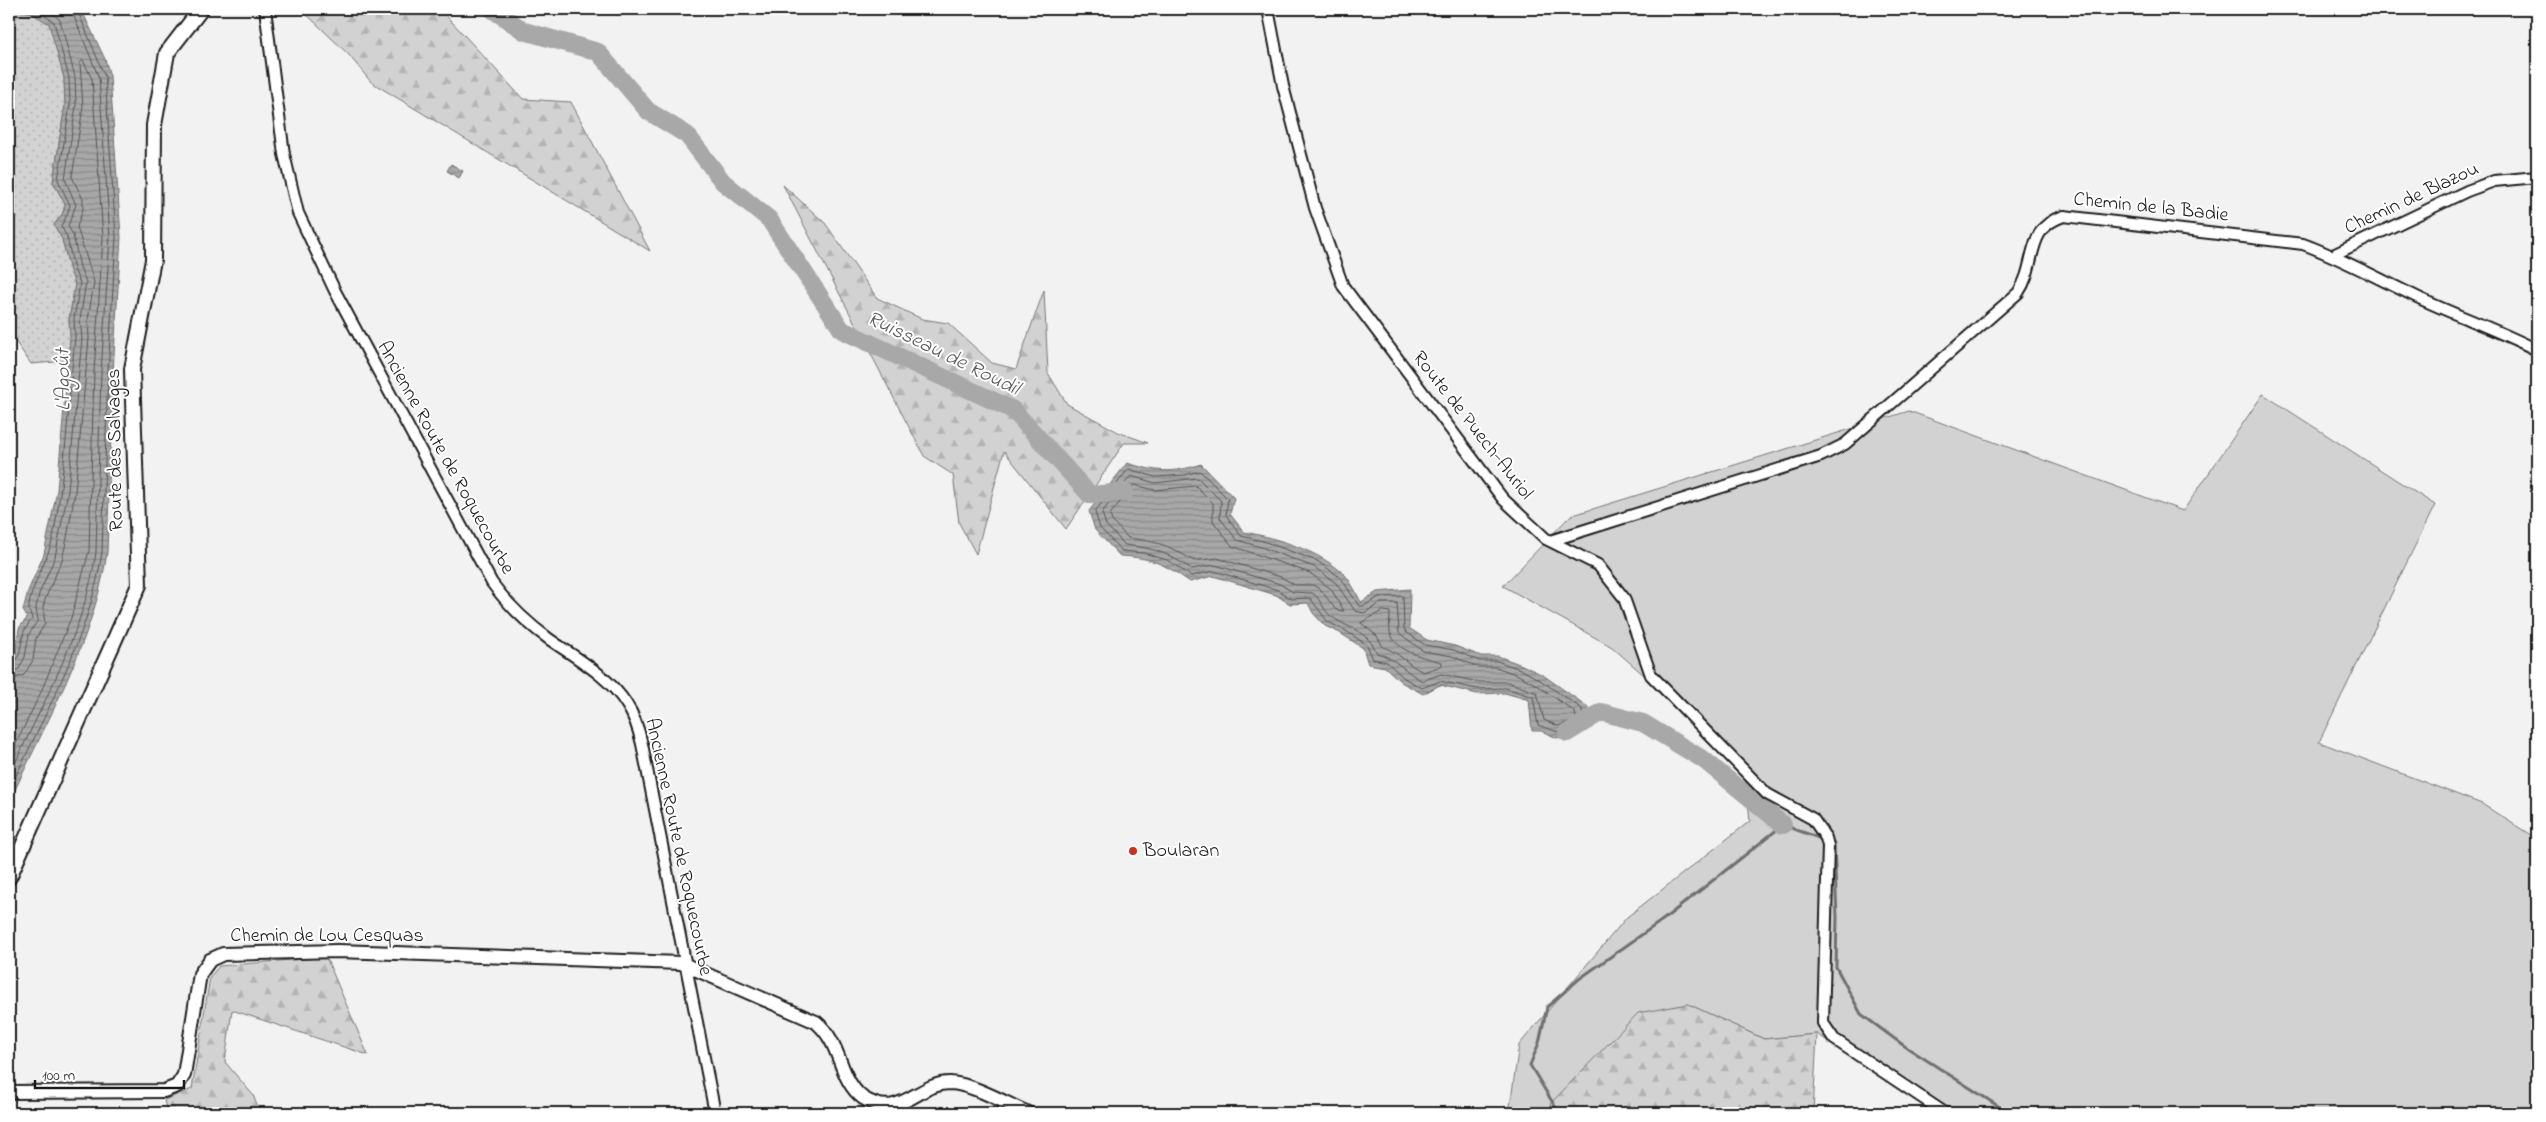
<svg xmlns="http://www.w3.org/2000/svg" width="2546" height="1122" viewBox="0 0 2546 1122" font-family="'Indie Flower',sans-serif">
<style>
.green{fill:#d2d2d2;stroke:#777}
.forest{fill:url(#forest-firs);stroke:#777}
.park{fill:url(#park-dots);stroke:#777}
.water{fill:url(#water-rules);stroke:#707070}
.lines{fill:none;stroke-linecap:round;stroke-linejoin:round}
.shore{stroke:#545454;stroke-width:1}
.stream{stroke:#707070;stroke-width:3}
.river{stroke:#a8a8a8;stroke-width:18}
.minor-casing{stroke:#1c1c1c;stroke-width:14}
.tertiary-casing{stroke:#1c1c1c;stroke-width:16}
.secondary-casing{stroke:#1c1c1c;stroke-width:18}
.minor{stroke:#fff;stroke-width:10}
.tertiary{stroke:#fff;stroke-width:12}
.secondary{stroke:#fff;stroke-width:14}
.poi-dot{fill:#c8321e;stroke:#fff;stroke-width:2}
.labels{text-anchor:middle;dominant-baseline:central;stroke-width:4;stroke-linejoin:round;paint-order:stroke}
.street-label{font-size:20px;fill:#1c1c1c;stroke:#fff}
.poi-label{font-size:20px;fill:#1c1c1c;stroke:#fff;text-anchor:start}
.water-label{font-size:21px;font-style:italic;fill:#5b5b5b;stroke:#fff}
</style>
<defs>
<pattern id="forest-firs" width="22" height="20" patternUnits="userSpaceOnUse" patternTransform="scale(1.25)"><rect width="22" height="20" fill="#d2d2d2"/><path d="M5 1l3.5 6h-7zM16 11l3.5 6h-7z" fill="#b4b4b4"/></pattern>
<pattern id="park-dots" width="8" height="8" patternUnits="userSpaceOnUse" patternTransform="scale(1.25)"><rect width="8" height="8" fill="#d2d2d2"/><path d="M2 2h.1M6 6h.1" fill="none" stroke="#b4b4b4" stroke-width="1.8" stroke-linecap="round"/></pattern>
<pattern id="water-rules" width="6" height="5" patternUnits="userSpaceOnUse" patternTransform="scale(1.25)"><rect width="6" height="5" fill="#a8a8a8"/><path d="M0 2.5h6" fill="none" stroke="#888"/></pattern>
</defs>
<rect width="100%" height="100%" fill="#f2f2f2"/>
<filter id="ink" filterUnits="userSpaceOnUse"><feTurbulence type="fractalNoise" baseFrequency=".02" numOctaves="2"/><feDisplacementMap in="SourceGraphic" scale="10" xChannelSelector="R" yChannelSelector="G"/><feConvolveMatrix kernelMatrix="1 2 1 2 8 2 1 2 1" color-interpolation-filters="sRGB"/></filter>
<g filter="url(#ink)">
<path class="green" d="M2263,394l172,111 -116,237 163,62 55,35v274h-600l-120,-79 -53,5 -76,-35 -137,100 4,9h-46l10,-68 108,-128 123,-96 -6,-58 -132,-116 -109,-61 67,-70 339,-105 274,100z"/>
<path class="forest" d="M301,9h139l83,90 48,3 79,149 -279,-169 -23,-28z
M783,185l42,38 52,75 45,21 26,4 44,40 24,6 28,-79 4,83 19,31 51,28 30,11h-24l-58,86 -62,-78 -28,103 -17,-31 -6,-48 -29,-19z
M326,957l42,98 -136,-45 -7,52 28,33 7,18h-93l-3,-13 28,-11 18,-112 9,-11z
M1688,1004l76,35 53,-5 -4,79h-258l-5,-9 88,-91z"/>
<path class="park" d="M9,9l23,4 18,11 14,54 1,27 -12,76 12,23 -2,9 -9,12 8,14 8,32 5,13 -6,36 2,17 -3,24 -37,3 -22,-32z"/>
<path class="water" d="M17,9h64l24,50 5,17 11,161 -8,135 -6,181c-13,88 -62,170 -98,250v-137l6,-12 4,-26 8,-10 -4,-8 5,-19 16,-37 13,-64 13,-153 -1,-17 6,-36 -5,-13 -8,-32 -8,-14 9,-12 2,-9 -12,-22 12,-77 -1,-27 -15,-54 -17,-11z
M451,164l12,7 -4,7 -12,-7z
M1127,463c30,9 44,11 74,1l33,34 -4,16 14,18c34,6 76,19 101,43 7,8 11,18 16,27l16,-10 33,-3 -1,39 18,12 28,6 26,10h17l24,9 21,10 45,32 -1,21 -30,10 -16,-7h-9l-3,-31 -24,-7 -28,1 -37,-9 -17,9 -22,-12 -16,-15 -17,-3 -5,-16 -23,-15 -15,-7 -12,-13 -5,-10 -18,1 -14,-9 -63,-19 -23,6c-27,-19 -38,-24 -70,-26l-25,-26 -6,-19z"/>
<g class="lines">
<path class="shore" d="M1129,469l26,8 30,-2 15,-4 28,28 -2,16 15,21 22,5 54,20 24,17 18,28h5l15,-9 24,-1 1,32 2,4 19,13 29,5 25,11h18l23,8 20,11 42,29v15l-24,8 -20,-7 -5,-28 -27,-9 -29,1 -37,-8 -18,7 -18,-10 -17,-16 -14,-3 -6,-14 -24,-16 -15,-7 -18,-24 -19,1 -13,-9 -64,-19 -23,5 -24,-16 -23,-7 -22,-2 -22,-23 -5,-16z
M1131,476l24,7 43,-5 23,23 -1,17 17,22 24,7 53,20 22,16 19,28 9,2 17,-10h16l2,30 24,18 29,5 26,11h18l22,8 19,10 38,27 1,7 -18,7 -14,-6 -7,-27 -29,-11h-30l-37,-8 -19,7c-16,-9 -27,-23 -45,-28 -10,-23 -26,-23 -45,-36 -9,-6 -11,-19 -20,-24l-19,-1 -13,-8 -65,-19 -23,4c-28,-17 -34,-20 -67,-24l-19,-20 -4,-12z
M1134,485l21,5 41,-4 17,17v18l19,25 78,27 21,16 13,22 -8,-1 -15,-20 -8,-5h-18l-14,-8 -64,-19 -23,3c-28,-17 -35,-19 -66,-23l-16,-17 -2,-6z
M1383,611l7,1c0,6 -1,14 0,20 6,20 35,26 52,30v4l-19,6c-15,-7 -24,-20 -40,-25l-6,-11 -16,-13z
M9,667l5,-2 5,-10 5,-24 8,-12c0,-4 -3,-6 -3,-10 -1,-18 20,-51 24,-72 13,-66 15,-133 22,-200l-1,-18 6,-36 -6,-14 -7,-32 -6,-11 6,-11 3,-10 -12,-25 12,-75 -1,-27 -15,-56 -19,-13
M9,673l10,-4 6,-12 4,-23 9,-14 -2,-12 3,-14 16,-37 13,-66 14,-153 -2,-18 6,-38 -6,-15 -7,-32 -5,-9 8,-21 -11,-26 11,-73 -1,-29 -15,-57 -13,-11
M9,680l15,-5 9,-15 3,-22 9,-14 -2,-17 3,-10 16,-37 5,-22 8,-46 14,-154 -1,-18 6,-38 -17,-55 6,-18v-10l-11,-22 11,-70 -3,-44 3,-3 9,19 11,159 -9,134 -5,179 -18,67 -30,74 -32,66
M9,776c33,-72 76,-145 87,-224l5,-180 9,-135 -11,-159 -28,-69
M9,791c35,-77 81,-154 93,-239l6,-180 8,-135 -11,-160 -28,-68"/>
<path class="stream" d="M1831,842l3,1 3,74 -1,50 25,47 42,31 106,68
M1559,1113l-29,-48 9,-22 8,-36 32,-28 85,-60 119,-94 39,14"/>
<path class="river" d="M492,9l32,22 74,21 50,59 39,24 36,47 46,37 73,111 171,80 77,85 35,-3
M1567,733l34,-21 42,11 61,37 79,65"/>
<g class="minor-casing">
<path id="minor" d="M265,9l19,145 14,59 37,78 157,292c16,22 35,40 57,56 27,19 60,37 78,66 8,12 12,26 15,39l73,369
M1268,9l15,77 32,122 28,78 160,213 43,40 52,26 26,33 27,77 116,119 46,25 13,19 2,8 -5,177 11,16 111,74
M2333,255l134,-64 27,-10 43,-4
M1550,541l271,-85 24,-12 173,-151c20,-29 6,-65 46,-77l239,28c41,15 79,37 118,55 39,18 79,32 116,51"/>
</g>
<g class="tertiary-casing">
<path id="tertiary" d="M9,1092l155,-1 13,-5 7,-11 16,-101 10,-14 13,-6 115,-3 343,12 135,59c26,21 22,57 47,76 38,24 53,-15 87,-15 23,1 57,21 78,30"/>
</g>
<g class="secondary-casing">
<path id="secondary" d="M9,877l130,-292 -7,-216 21,-109 1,-135 13,-72 34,-44"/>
</g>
<use href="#minor" class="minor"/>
<use href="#tertiary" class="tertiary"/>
<use href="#secondary" class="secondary"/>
</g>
</g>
<circle class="poi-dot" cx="1133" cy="851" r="5"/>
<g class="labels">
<g class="street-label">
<text transform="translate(2412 199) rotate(-25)">Chemin de Blazou</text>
<text transform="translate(2151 208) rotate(6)">Chemin de la Badie</text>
<text transform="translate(1472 426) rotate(52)">Route de Puech-Auriol</text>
<text transform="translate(116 450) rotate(-91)">Route des Salvages</text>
<text transform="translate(445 458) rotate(61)">Ancienne Route de Roquecourbe</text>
<text transform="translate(678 847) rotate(78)">Ancienne Route de Roquecourbe</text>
<text x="327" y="936">Chemin de Lou Cesquas</text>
</g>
<g class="poi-label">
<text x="1143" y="851">Boularan</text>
</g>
<g class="water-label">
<text transform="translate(943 354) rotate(26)">Ruisseau de Roudil</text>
<text transform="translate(64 380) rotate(-91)">L'Agoût</text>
</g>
</g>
<rect width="2546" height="1122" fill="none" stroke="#fff" stroke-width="30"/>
<rect x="15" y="15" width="2516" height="1092" fill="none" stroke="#1c1c1c" stroke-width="2" filter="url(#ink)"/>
<path d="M35 1080v8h149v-8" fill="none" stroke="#1c1c1c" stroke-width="2.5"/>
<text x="42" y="1080" font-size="15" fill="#1c1c1c" stroke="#ffffff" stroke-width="4" paint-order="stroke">100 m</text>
</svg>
